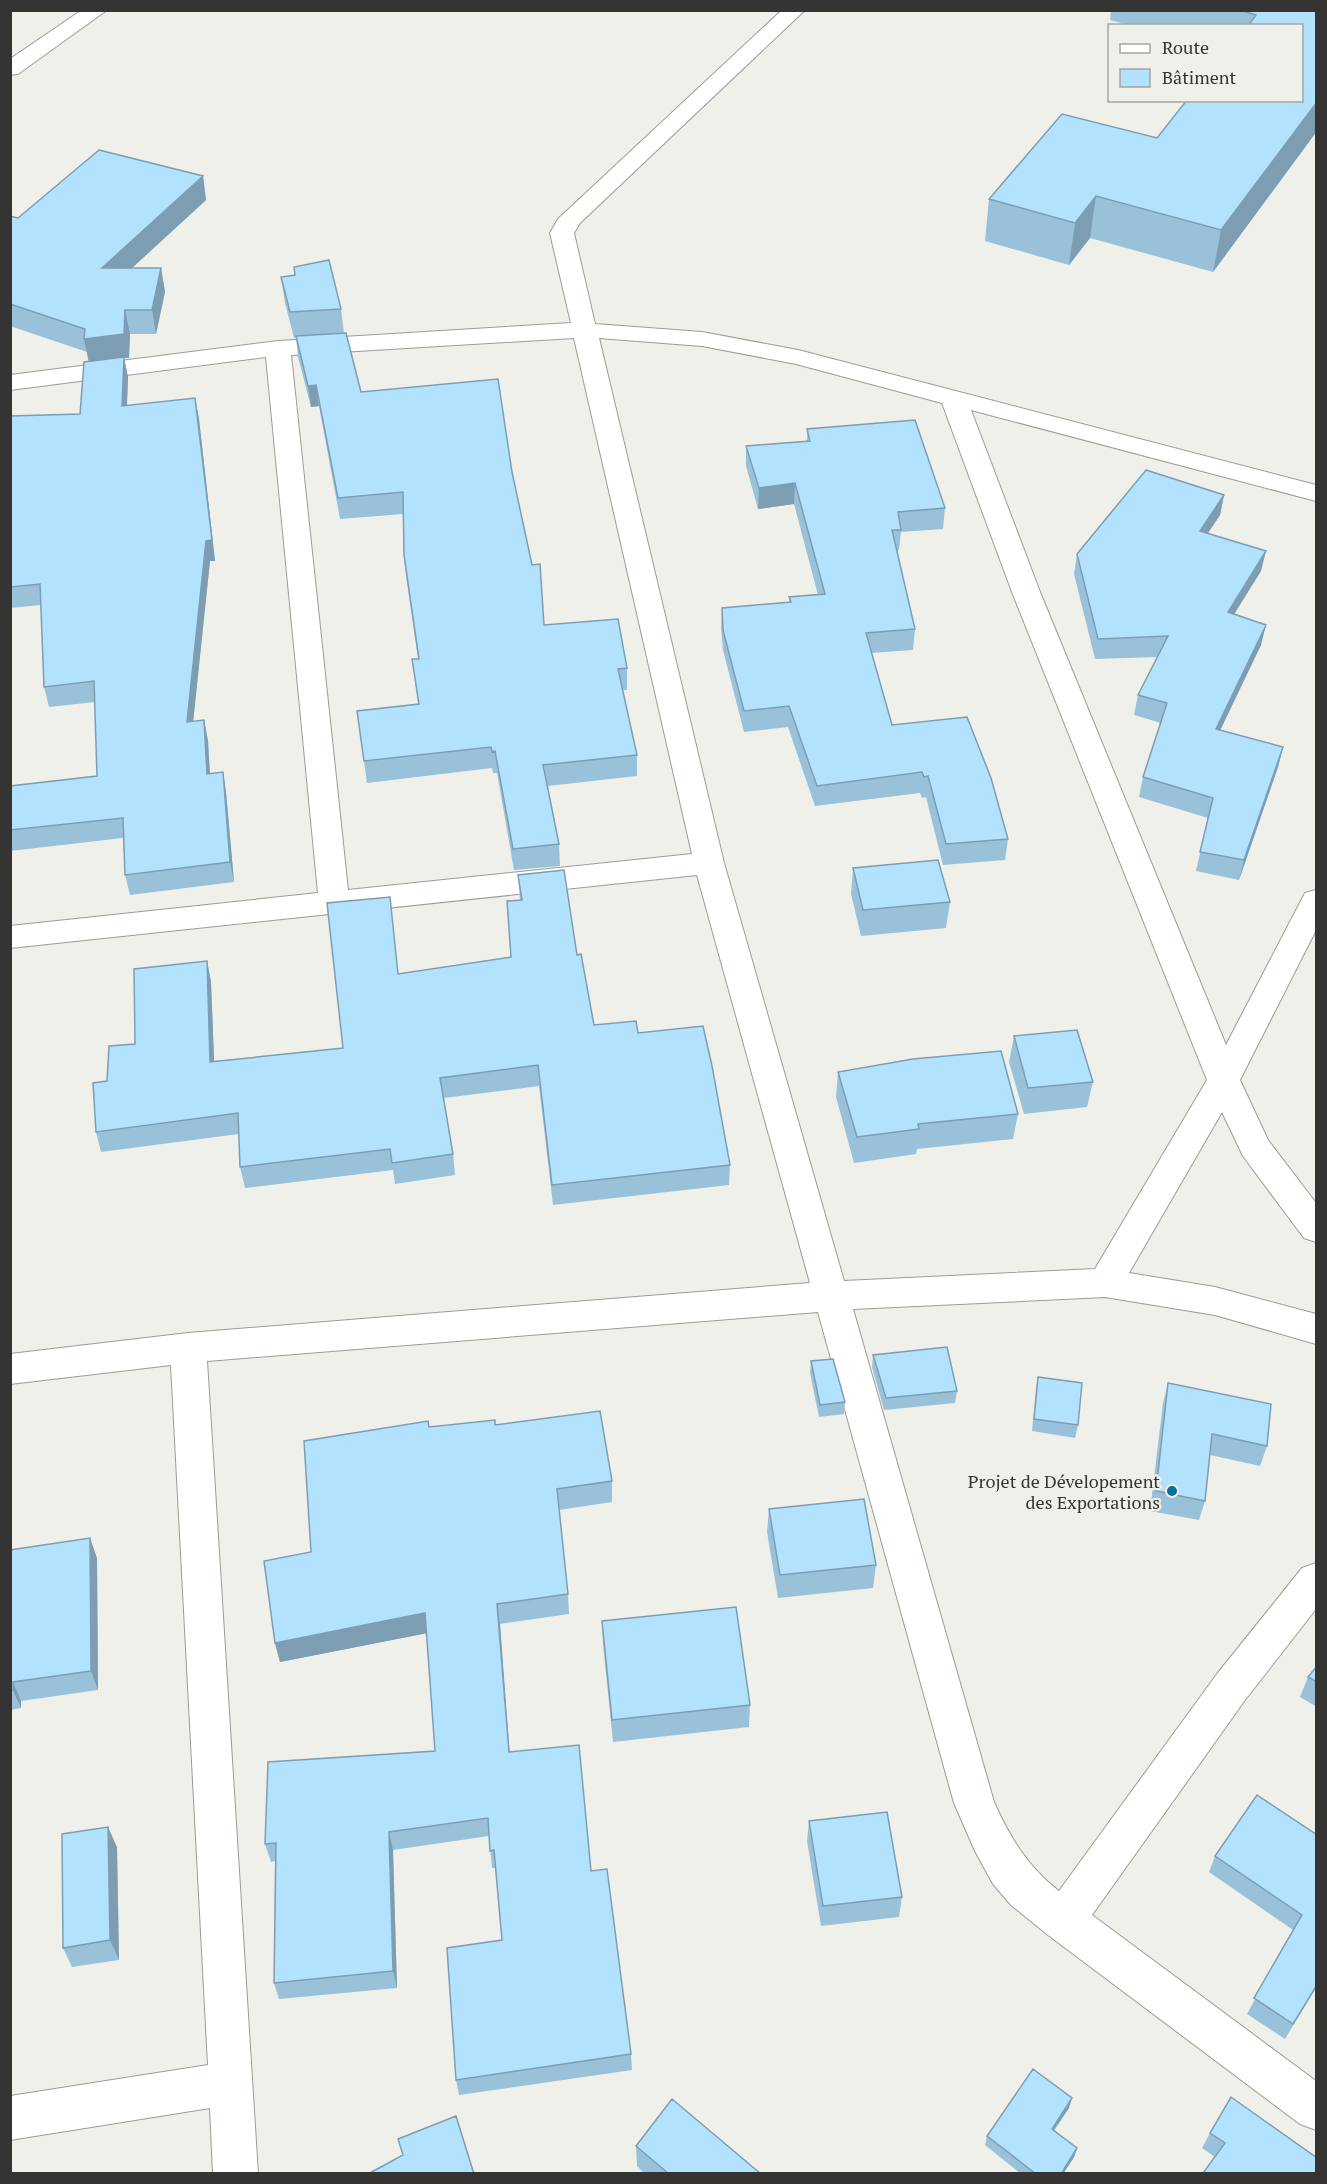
<svg xmlns="http://www.w3.org/2000/svg" width="1327" height="2184" viewBox="0 0 1327 2184" font-family="'PT Serif',serif">
<style>
.lines{fill:none;stroke-linecap:round;stroke-linejoin:round}
.minor-casing{stroke:#9c9c97;stroke-width:2}
.minor{fill:#fff;fill-rule:evenodd}
.wall{fill:#99c2da}
.shaded-wall{fill:#7d9eb2}
.building{fill:#b2e2fe;stroke:#7d9eb2;stroke-width:1.5}
.poi-dot{fill:#03709c;stroke:#f0f0ea;stroke-width:2}
.labels{text-anchor:middle;dominant-baseline:central;stroke-width:4.5;stroke-linejoin:round;paint-order:stroke}
.poi-label{font-size:18px;fill:#353432;stroke:#f0f0ea;text-anchor:end}
</style>
<rect width="100%" height="100%" fill="#f0f0ea"/>
<g class="lines">
<g class="minor-casing">
<path id="minor" d="M82,10h25l-89,64 -8,1v-16z
M782,10h23l-225,213 -6,10 21,91 107,8 96,18 518,135v16l-345,-91 69,182 186,453 79,-152 11,-3v40l-76,150 28,60 48,63v39l-12,-4 -61,-82 -21,-44 -93,161 86,14 101,27v30l-101,-29 -110,-18 -252,12 141,493c16,36 34,65 65,89l158,-217 85,-106 14,-5v46l-71,91 -153,215 224,166v49l-16,-6 -252,-189 -37,-30 -18,-21 -18,-33 -21,-48 -136,-491 -611,49 51,813h-45l-3,-66 -200,32v-44l198,-31 -37,-700 -161,19v-30l178,-21 622,-50 -113,-408 -687,73v-22l308,-33 -52,-536 -256,33v-15l268,-34 293,-18 -21,-90 8,-14zM574,338l118,516 -344,36 -57,-535zM599,338l103,8 94,18 146,39 70,189 195,488 -112,189 -251,12 -120,-418z"/>
</g>
<use href="#minor" class="minor"/>
</g>
<path class="wall" d="M1111,10h206v121l-104,141 -123,-34 -21,27 -84,-24 4,-42 168,-61 145,-112h-170l-22,-6z
M203,176l3,24 -74,68h29l4,24 -9,42h-26l-1,24h-5l4,19 -1,29 68,-8 4,21 16,142h-5l-17,161 11,-2 4,21 2,33 13,-2 3,20 8,90 -104,13 -5,-20 -2,-37 -113,13v-65l87,-10 -2,-74 -46,5 -5,-20 -3,-82 -31,3v-192l70,-2 9,-52 -2,-10 -77,-26v-110l8,2z
M294,267l47,42 3,24 17,59 151,80 32,153 83,43v22h-4l14,65v21l-89,10 11,58 1,22 -46,4 -17,-97h-4l-1,-5 -125,15 -10,-72 61,-7 -6,-45h6l-12,-83 -2,-21 -1,-41 -63,5 -21,-113 -8,1 -13,-50 -2,-19h-2l-9,-35 -4,-26 14,-2z
M807,429l138,79 -2,21 -42,3 -2,18h-2l18,79 -2,21 -42,3 21,72 116,114 -3,21 -62,5 -17,-68 -4,1 -2,-5 -105,13 -27,-79 -44,5 -21,-82 -2,-22 1,-20 67,-6v-5l29,-2 -24,-91 -36,5 -12,-43v-20l61,-5z
M1224,495l-4,20 -12,18 53,38 -27,43 27,31 -41,86 63,16 -5,20 -39,113 -43,-9 12,-53 -69,-21 4,-20 18,-54 -27,-8 4,-20 20,-38 -63,2 -21,-85 3,-20z
M853,868l97,34 -4,26 -85,8 -10,-42z
M518,875l59,80 17,70 44,8 92,132 -1,20 -176,20 -14,-119 -95,12 9,56 2,21 -60,9 -2,-14 -148,18 -5,-21 -1,-33 -138,18 -5,-20 11,-51 28,-37 72,-83 4,21 3,79 129,-13 55,-74 113,-17 9,-57z
M1014,1036l79,46 -6,25 -63,7 -15,-52z
M838,1072l180,42 -5,25 -96,10 -1,5 -62,9 -18,-66z
M873,1355l84,36 -2,12 -71,7 -12,-43z
M811,1361l34,41 -1,12 -25,3 -9,-44z
M1038,1377l40,48 -3,13 -43,-7 4,-41z
M1168,1383l99,63 -7,20 -50,-11 -5,46 -6,19 -49,-9 13,-108z
M495,1425l117,56v21l-53,8 9,84 1,20 -69,10 9,128 82,119 40,183 1,16 -173,25 -3,-15 46,-140 -7,-72h-3l-3,-32 -96,14 4,138 -118,11 -5,-16 1,-122 -4,1 -6,-18 170,-93 -8,-118 -147,29 -5,-19 36,-91 118,-125z
M769,1509l107,56 -3,23 -95,10 -11,-66z
M10,1550l87,8 1,132 -77,11v7l-11,2z
M602,1621l148,84 -1,22 -136,15 -10,-98z
M1317,1666v41l-17,-10 8,-20z
M809,1821l93,76 -3,20 -78,9 -14,-85z
M1317,1835v151l-32,53 -38,-25 46,-84 -84,-58 6,-16z
M117,1847l2,113 -47,7 -9,-19z
M1069,2108l-15,23 23,17 -3,9 -11,17h-42l-36,-29 2,-9z
M1210,2133l107,25 -102,-1 -13,-9z
M636,2146l125,28h-116l-8,-8z"/>
<path class="shaded-wall" d="M1317,102v29l-104,141 8,-42z
M203,176l3,24 -99,91 -5,-23z
M1096,196l-6,42 -21,27 6,-42z
M161,268l4,24 -9,42 -4,-24z
M125,310l5,24 -1,24h-5l4,19 -2,49 -37,-63 -5,-24z
M316,385l3,21 -8,1 -3,-21z
M195,398l4,21 16,142h-5l-19,181 -4,-20z
M795,483l-1,21 -36,5 1,-21z
M1224,495l-4,20 -24,36 4,-20z
M1266,551l-5,20 -38,61 5,-20z
M1266,625l-5,20 -50,104 5,-20z
M204,720l4,21 3,53 -4,-20z
M1283,747l-5,20 -39,113 5,-20z
M223,772l3,20 8,90 -4,-20z
M207,961l4,21 4,101 -5,-21z
M90,1538l7,20 1,132 -7,-19z
M497,1604l3,20 11,147 -2,-19z
M425,1613l3,20 -148,29 -5,-19z
M13,1682l8,19v7l-8,-18z
M108,1827l9,20 2,113 -9,-20z
M389,1832l4,18 4,138 -4,-17z
M1072,2098l-3,10 -21,30 4,-9z
M1077,2148l-3,9 -11,17h-2z"/>
<path class="building" d="M1240,10h77v92l-96,128 -125,-34 -21,27 -86,-24 73,-85 95,24 30,-38h115v-74h-54l8,-11z
M99,150l104,26 -101,92h59l-9,42h-27l-1,24 -40,5 1,-10 -75,-25v-88l8,2z
M329,260l12,49 -51,3 -9,-35 14,-2 -1,-8z
M346,333l15,59 137,-13 14,93 20,93 8,-1 4,61 74,-6 9,49 -9,1 19,86 -94,10 16,79 -46,5 -18,-98 -3,1 -1,-5 -127,14 -7,-50 62,-7 -7,-45h7l-15,-104 -1,-63 -65,6 -22,-113 -8,1 -12,-50z
M124,357l-2,49 73,-8 17,142 -6,1 -19,181 17,-2 3,54 16,-2 7,90 -105,13 -2,-57 -113,12v-44l87,-10 -3,-95 -50,6 -4,-103 -30,3v-171l70,-2 4,-52z
M915,420l30,88 -47,4 3,18h-9l23,99 -49,4 26,92 75,-8 24,61 17,61 -62,5 -18,-68 -4,1 -2,-5 -105,14 -28,-80 -45,5 -21,-81 -1,-22 69,-6 -2,-5 36,-3 -30,-111 -36,5 -13,-42 64,-5 -3,-12z
M1146,470l78,25 -24,36 66,20 -38,61 38,13 -50,104 67,18 -39,113 -44,-8 13,-54 -70,-21 24,-74 -29,-8 30,-59 -70,3 -21,-85z
M938,860l12,42 -87,8 -10,-42z
M564,870l13,85 4,-1 13,71 42,-4 2,12 65,-7 9,40 18,99 -178,20 -14,-120 -98,13 13,76 -61,9 -2,-14 -150,18 -2,-54 -142,19 -3,-49 14,-2 2,-35 26,-2 -1,-75 73,-8 3,101 133,-14 -16,-145 63,-6 8,77 113,-17 -4,-56 15,-1 -4,-25z
M1077,1030l16,52 -65,6 -14,-52z
M1001,1051l17,63 -100,10 1,5 -62,8 -19,-65 75,-13z
M947,1347l10,44 -71,7 -13,-43z
M833,1359l12,43 -25,3 -9,-44z
M1038,1377l44,6 -4,42 -44,-6z
M1168,1383l103,21 -4,42 -55,-12 -7,67 -49,-10z
M600,1411l12,70 -55,8 11,105 -71,10 12,148 70,-7 12,126 16,-2 24,185 -175,26 -9,-132 55,-8 -8,-90 -4,1 -2,-33 -99,14 4,139 -119,12 2,-140 -11,1 3,-82 167,-11 -10,-138 -150,30 -11,-82 47,-9 -7,-111 124,-20 1,6 66,-7v5z
M864,1499l12,66 -96,10 -11,-66z
M90,1538l1,133 -78,11v8h-3v-140z
M736,1607l14,98 -138,15 -10,-99z
M1317,1666v16l-9,-5z
M1257,1795l60,40v150l-24,39 -39,-26 48,-83 -87,-59z
M887,1812l15,85 -79,9 -14,-85z
M108,1827l2,113 -47,8 -1,-114z
M1033,2069l39,29 -20,31 25,19 -16,26h-25l-49,-38z
M1231,2097l86,61v16l-114,-1 22,-30 -15,-10z
M672,2099l89,75h-92l-33,-28z
M456,2116l18,58h-106l35,-19 -5,-16z"/>
<circle class="poi-dot" cx="1172" cy="1491" r="6"/>
<g class="labels">
<g class="poi-label">
<text x="1160" y="1481">Projet de Dévelopement<tspan x="1160" dy="21">des Exportations</tspan></text>
</g>
</g>
<rect width="1327" height="2184" fill="none" stroke="#353432" stroke-width="24"/>
<rect x="1108" y="24" width="195" height="78" fill="#f0f0ea" stroke="#a5a5a0" stroke-width="1.5"/>
<rect x="1120" y="44" width="30" height="9" fill="#ffffff" stroke="#a5a5a0" stroke-width="1.5"/>
<text x="1162" y="54" font-size="18" fill="#353432">Route</text>
<rect x="1120" y="69" width="30" height="18" fill="#b2e2fe" stroke="#a5a5a0" stroke-width="1.5"/>
<text x="1162" y="84" font-size="18" fill="#353432">Bâtiment</text>
</svg>
